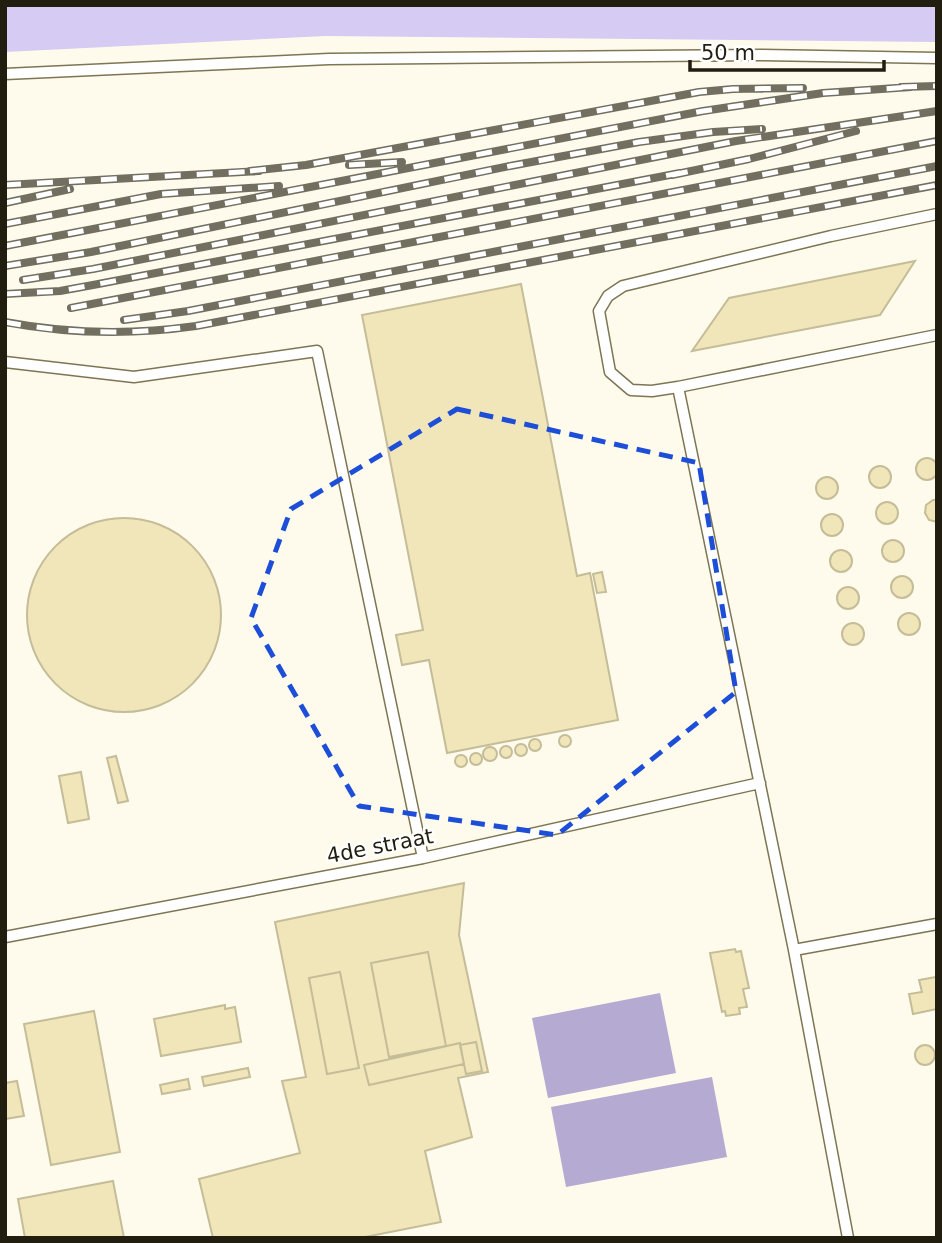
<svg xmlns="http://www.w3.org/2000/svg" width="942" height="1243" viewBox="0 0 942 1243" font-family="'DejaVu Sans',sans-serif">
<style>
.green{fill:#d5cbf3}
.water{fill:#b4aad2}
.building{fill:#f0e6ba;stroke:#c5bc98;stroke-width:2}
.lines{fill:none;stroke-linecap:round;stroke-linejoin:round}
.service-casing{stroke:#7d7553;stroke-width:13}
.service{stroke:#fff;stroke-width:10}
.rail-casing{stroke:#726f61;stroke-width:8}
.rail{stroke:#fff;stroke-width:5;stroke-dasharray:16;stroke-linecap:butt}
.marked{fill:none;stroke:#1d4ed8;stroke-width:5;stroke-dasharray:14 9;stroke-linejoin:round}
.labels{text-anchor:middle;dominant-baseline:central;stroke-width:5;stroke-linejoin:round;paint-order:stroke}
.street-label{font-size:21px;fill:#211e10;stroke:#fff}
</style>
<rect width="100%" height="100%" fill="#fefbec"/>
<path class="green" d="M5,5h932v37l-612,-6 -320,16z"/>
<path class="water" d="M660,993l16,80 -128,25 -16,-80z
M712,1077l15,80 -161,30 -15,-80z"/>
<path class="building" d="M915,261l-35,54 -188,36 37,-53z
M521,284l56,292 13,-3 28,147 -171,33 -18,-93 -27,5 -6,-30 27,-5 -61,-315z
M916 469a11 11 0 1 1 22 0a11 11 0 1 1-22 0Z
M869 477a11 11 0 1 1 22 0a11 11 0 1 1-22 0Z
M816 488a11 11 0 1 1 22 0a11 11 0 1 1-22 0Z
M933,500h4v22l-8,-2 -4,-7 1,-8z
M876 513a11 11 0 1 1 22 0a11 11 0 1 1-22 0Z
M821 525a11 11 0 1 1 22 0a11 11 0 1 1-22 0Z
M27 615a97 97 0 1 1 194 0a97 97 0 1 1-194 0Z
M882 551a11 11 0 1 1 22 0a11 11 0 1 1-22 0Z
M830 561a11 11 0 1 1 22 0a11 11 0 1 1-22 0Z
M602,572l4,20 -9,1 -4,-19z
M891 587a11 11 0 1 1 22 0a11 11 0 1 1-22 0Z
M837 598a11 11 0 1 1 22 0a11 11 0 1 1-22 0Z
M898 624a11 11 0 1 1 22 0a11 11 0 1 1-22 0Z
M842 634a11 11 0 1 1 22 0a11 11 0 1 1-22 0Z
M559 741a6 6 0 1 1 12 0a6 6 0 1 1-12 0Z
M529 745a6 6 0 1 1 12 0a6 6 0 1 1-12 0Z
M515 750a6 6 0 1 1 12 0a6 6 0 1 1-12 0Z
M500 752a6 6 0 1 1 12 0a6 6 0 1 1-12 0Z
M483 754a7 7 0 1 1 14 0a7 7 0 1 1-14 0Z
M470 759a6 6 0 1 1 12 0a6 6 0 1 1-12 0Z
M455 761a6 6 0 1 1 12 0a6 6 0 1 1-12 0Z
M116,756l12,45 -10,2 -11,-45z
M81,772l8,47 -21,4 -9,-47z
M464,883l-5,52 29,137 -30,6 14,59 -47,14 16,71 -81,16h-147l-14,-59 101,-26 -18,-72 24,-4 -31,-155z
M735,949l1,3 5,-1 8,37 -6,1 4,18 -8,1 1,6 -14,2 -1,-5 -3,1 -12,-59z
M428,952l18,94 -57,11 -18,-94z
M340,972l19,96 -32,6 -18,-96z
M936,977l1,32 -24,5 -4,-20 13,-2 -3,-12z
M225,1005v4l10,-2 6,35 -80,14 -7,-37z
M94,1011l26,141 -69,13 -27,-141z
M476,1042l6,29 -16,3 -6,-29z
M460,1043l4,21 -95,21 -5,-20z
M915 1055a10 10 0 1 1 20 0a10 10 0 1 1-20 0Z
M248,1068l2,9 -46,9 -2,-9z
M188,1079l2,10 -28,5 -2,-9z
M17,1081l7,35 -19,3v-36z
M113,1181l11,57h-99l-7,-39z"/>
<g class="lines">
<g class="service-casing">
<path id="service" d="M5,74l324,-15 432,-4 176,3
M5,362l129,15 183,-26 106,507
M678,387l-26,4 -21,-1 -21,-18 -11,-61 9,-15 15,-10 208,-50 106,-22
M5,937l418,-79 337,-75
M794,950l-116,-563 259,-52
M848,1238l-54,-288 143,-26"/>
</g>
<use href="#service" class="service"/>
<g class="rail-casing">
<path id="rail" d="M901,87l36,-1
M349,165l53,-3
M250,171l56,-6 393,-73 34,-3 70,-1
M672,175l77,-16 107,-28
M5,185l254,-14
M5,203l65,-14
M5,224l156,-30 118,-8
M5,246l698,-135 120,-18 88,-6
M5,266l86,-14 419,-86 129,-24 74,-10 49,-3
M23,280l70,-11 643,-128 201,-30
M5,294l55,-3 33,-6 587,-112
M71,308l866,-167
M124,320l64,-9 749,-145
M5,322c64,12 127,13 191,4l741,-141"/>
</g>
<use href="#rail" class="rail"/>
</g>
<path class="marked" d="M457,409l242,54 37,229 -179,143 -198,-29 -108,-188 40,-109z"/>
<g class="labels">
<g class="street-label">
<text transform="translate(380 846) rotate(-11)">4de straat</text>
</g>
</g>
<rect width="942" height="1243" fill="none" stroke="#211e10" stroke-width="14"/>
<path d="M690 60v10h194v-10" fill="none" stroke="#211e10" stroke-width="3.5"/>
<text x="701" y="60" font-size="21" fill="#211e10" stroke="#ffffff" stroke-width="5" paint-order="stroke">50 m</text>
</svg>
